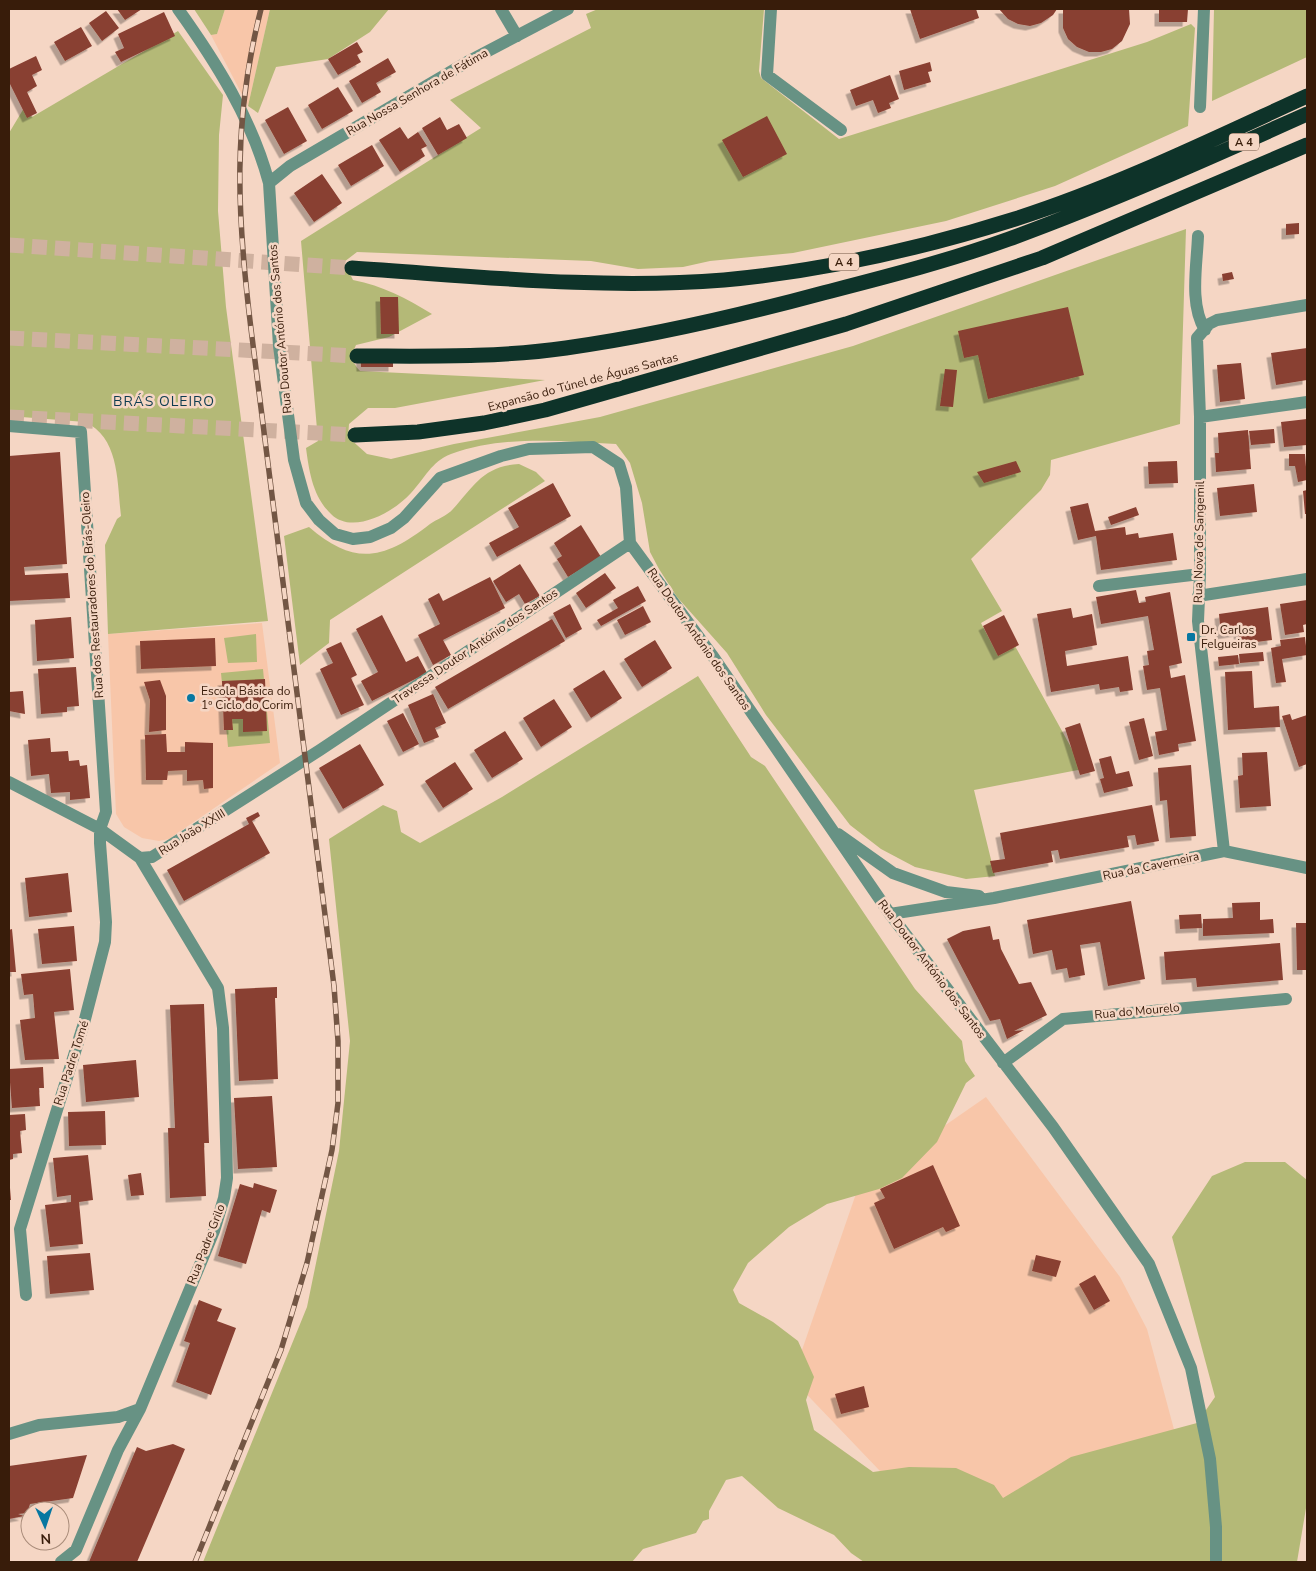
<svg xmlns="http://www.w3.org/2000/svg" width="1316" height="1571" viewBox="0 0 1316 1571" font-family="'Nunito Sans',sans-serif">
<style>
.built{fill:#f8c6a9}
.green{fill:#b4b977}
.building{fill:#893f31;filter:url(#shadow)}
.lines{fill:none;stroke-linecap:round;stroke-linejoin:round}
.highway-tunnel{stroke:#cfb19f;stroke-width:15;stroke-dasharray:15 8;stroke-linecap:butt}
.minor{stroke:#679284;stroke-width:12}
.highway{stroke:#0e3329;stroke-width:15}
.rail-casing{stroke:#735644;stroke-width:5.5}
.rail{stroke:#f5d6c4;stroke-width:4;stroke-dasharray:11;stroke-linecap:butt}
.poi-dot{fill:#0777a1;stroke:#f5d6c4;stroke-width:2}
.labels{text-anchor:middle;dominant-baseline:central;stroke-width:5;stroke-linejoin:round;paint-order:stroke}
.shield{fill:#f5d6c4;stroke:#715442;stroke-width:1}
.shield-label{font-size:11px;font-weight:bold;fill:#381c0a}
.street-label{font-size:12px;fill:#381c0a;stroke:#f5d6c4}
.poi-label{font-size:12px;fill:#381c0a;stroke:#f5d6c4;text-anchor:start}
.neighbourhood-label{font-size:14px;letter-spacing:1px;fill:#0d3b4f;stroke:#f5d6c4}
</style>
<defs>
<filter id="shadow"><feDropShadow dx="-4.5" dy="4.5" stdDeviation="0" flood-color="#0004"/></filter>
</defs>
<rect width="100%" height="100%" fill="#f5d6c4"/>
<path class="built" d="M225,9h45l-22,97 -37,-71 6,-1z
M262,623l18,140 -111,76 -10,2 -17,-3 -18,-11 -8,-13 -8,-180z
M986,1097l134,180 27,52 32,119 -7,114h-205l-175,-183 67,-194z"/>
<path class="green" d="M194,9h31l-8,25 -6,1z
M270,9h119l-19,23 -42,27 -52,8 -18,46 -10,-7z
M598,9h166l-5,62 2,7 78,61 308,-97 44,-18 4,4 -7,98 -133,60 -109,35 -153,32 -83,8 -27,6 -45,2 -47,-8 -234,-9 -13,10 9,18c30,6 53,18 79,34l-43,23 -33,8c-5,10 -4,18 4,26l185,9 -150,28h-27l-19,16 -1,13 19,17 24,5 63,-15 146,-27 253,-71 333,-117 -6,195 -129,36 -1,15 -9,15 -70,69 31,52 -21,12 17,32 17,-9 68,123 -109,21 21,86 -29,3 -51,-12 -34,-18 -31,-24 -84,-110 -39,-62 -50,-56 -18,-28 -9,-17 -8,-49 -12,-40 -14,-19c-55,-3 -112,-9 -165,10 -20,8 -26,24 -40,39 -16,18 -58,43 -80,21 -18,-17 -22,-43 -25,-66l12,-7 -17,-200 180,-113 -31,-28 141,-72 -5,-14z
M1214,9h93v48l-95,44z
M178,31l45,64 -4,40 -1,76 8,96 42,314 -160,13 -3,-89 12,-26 4,-3c-4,-33 -1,-78 -36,-94l-76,-6v-283l15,-25 8,9z
M519,464l17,8 9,9 -215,139 -1,23 -29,22 -16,-129 25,-9c46,40 76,32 121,-3 7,-5 17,-8 23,-15 21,-23 30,-43 66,-45z
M256,634l1,28 -29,1 -4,-25z
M263,669l7,74 -42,4 -7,-74z
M698,676l53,81 14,9 150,223 47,52 3,20 10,15 -9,7 -29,59 -35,36 -23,11 -52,15 -38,23 -41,36 -15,27 6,13 34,19 25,19 16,36 -8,23 8,30 59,42 36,-5 47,1 38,17 9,13 68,-41 126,-34 18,-26 -43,-160 40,-61 33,-14h40l22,18v322l-10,60h-433l-13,-9 -17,-18 -56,-27 -36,-32 -16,4 -17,31v8l-6,2 -7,12 -53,16 -11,13h-429l104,-255 32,-156 11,-110 -21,-202 54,-34 14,6 4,21 19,11 82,-46z"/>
<path class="building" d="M117,9h25l-17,11z
M910,9h66l3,9 -59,21z
M999,9h58l-4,6 -12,8 -11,3 -12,-2 -10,-5z
M1063,9h66l1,15 -8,17 -10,8 -11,3h-12l-12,-5 -9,-8 -5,-11z
M1159,9h29l-1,13h-28z
M106,11l13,17 -17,13 -13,-18z
M164,12l11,24 -54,26 -6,-10 9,-4 -6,-14z
M81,27l11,19 -27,15 -11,-19z
M357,42l6,10 -6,3 4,7 -23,13 -10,-16z
M36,56l6,14 -10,5 5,11 -10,6 10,21 -10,5 -18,-36v-13z
M388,58l8,14 -20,11 5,9 -19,11 -13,-22z
M930,62l2,9 -4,1 3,10 -27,8 -5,-19z
M890,75l9,24 -10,4 2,5 -13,5 -5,-13 -17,6 -6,-16z
M338,87l15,24 -31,18 -14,-24z
M288,107l19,34 -23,13 -19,-34z
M767,116l20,38 -44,23 -21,-37z
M440,117l7,13 12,-6 8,14 -29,17 -16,-27z
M400,127l8,12 10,-7 9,14 -6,3 4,7 -25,16 -21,-32z
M372,145l12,21 -33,20 -13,-21z
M322,174l20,29 -28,19 -20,-29z
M1299,223v11l-13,1v-11z
M1232,272l2,7 -11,2 -1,-7z
M380,297h18l1,37h-18z
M1068,307l16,68 -96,24 -10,-44 -14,3 -6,-27z
M1307,348v32l-31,5 -5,-32z
M360,351h33v16h-32z
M1241,363l4,36 -25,3 -3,-37z
M945,369l12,1 -4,37 -13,-1z
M1307,419v26l-23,2 -3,-25z
M1274,429l1,14 -24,2 -2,-14z
M1248,430l3,39 -35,3 -1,-19h4l-1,-20z
M60,452l7,112 -43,3 1,8 43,-2 2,25 -61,3v-145z
M1289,454h16l2,26 -9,2 -3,-16h-6z
M1016,461l5,11 -37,11 -7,-11z
M1177,461l1,22 -29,1 -1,-22z
M553,483l18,33 -74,41 -8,-14 30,-16 -11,-19z
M1254,484l3,28 -37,4 -3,-28z
M1307,490v24h-2l-2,-23z
M1088,503l7,28 30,-4 1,8 12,-2 1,5 34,-5 4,27 -76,10 -5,-34 -18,4 -8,-33z
M1136,507l3,8 -28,10 -3,-8z
M581,525l20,32 -33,20 -11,-18 5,-3 -8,-13z
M520,564l20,32 -15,8 -6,-10 -13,8 -13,-21z
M605,573l11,15 -30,20 -10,-15z
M490,577l15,31 -62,32 8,15 -18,10 -15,-30 22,-11 -12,-25 11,-6 4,8z
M638,586l8,15 -45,25 -4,-6 21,-12 -5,-8z
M1136,590l3,13 7,-1 -1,-5 25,-5 12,71 -13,3 2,12 14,-3 11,66 -18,3 1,7 -20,4 -4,-23 12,-2 -7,-42 -13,2 -4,-24 6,-1 -2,-14 7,-1 -6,-34 -47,8 -5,-27z
M1307,600v24l-4,1 1,7 -19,3 -5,-31z
M570,604l12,25 -16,9 -13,-25z
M643,606l8,16 -26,13 -8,-15z
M1268,607l4,33 -32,4 -2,-12 -17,3 -2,-21z
M1071,608l2,10 19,-4 5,31 -32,6 2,15 61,-10 5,34 -13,2 -1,-5 -19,3 -1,-6 -48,8 -14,-78z
M382,615l24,47 12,-6 9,17 -55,28 -11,-20 17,-9 -22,-43z
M1004,615l15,30 -21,11 -15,-30z
M71,617l3,41 -37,3 -2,-41z
M552,619l13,22 -117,68 -13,-22z
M1305,637l2,18 -25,4 4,23 -10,1 -5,-35 10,-2 -1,-6z
M215,638l1,28 -75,3 -1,-28z
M655,640l17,28 -30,19 -18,-28z
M341,642l16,33 -6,3 13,27 -23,10 -21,-46 13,-6 -7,-14z
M1263,652l1,9 -24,2 -1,-9z
M1238,655l1,9 -20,2 -1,-9z
M76,667l3,39 -12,1v5l-26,2 -3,-45z
M604,670l18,28 -31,20 -18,-29z
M1252,671l2,37 25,-2 1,21 -52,3 -3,-58z
M265,679l2,52 -24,1v-13h-11l1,11h-9l-2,-49z
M160,680l6,16v34l-17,2 1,-32 -6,-18z
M23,691l2,23 -16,-3v-19z
M433,694l13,29 -11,5 4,9 -15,6 -16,-38z
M554,699l18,28 -31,20 -18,-29z
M403,713l16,31 -16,8 -16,-31z
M1290,714l2,6 15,-5v49l-8,3 -17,-51z
M1144,718l9,38 -14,4 -10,-38z
M1080,723l15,48 -15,4 -15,-47z
M505,731l18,28 -31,19 -18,-28z
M166,734l1,18h18v-10l28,1v45l-9,1 -1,-9 -16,1v-11l-19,1 -1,9h-21l-1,-45z
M50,738l1,14 17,-1 1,10 10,-1 1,6 7,-1 3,33 -20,2v-8l-19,1 -2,-19 -18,2 -3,-36z
M360,744l24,41 -41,24 -24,-41z
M1267,752l4,54 -31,2 -2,-32 5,-1 -1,-22z
M1111,756l5,18 13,-3 4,15 -29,7 -4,-14 4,-1 -5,-19z
M455,762l18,27 -30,19 -18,-27z
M1191,765l5,71 -26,2 -3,-38 -7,1 -2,-33z
M1152,805l7,36 -22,4 -2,-10 -8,1 2,11 -69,12 -2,-9 -7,1 2,11 -60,11 -3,-12 15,-2 -5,-26z
M258,812l2,4 -8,5 18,32 -86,48 -17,-31 82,-46 -3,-6z
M68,873l4,39 -43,5 -4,-39z
M1131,901l14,78 -37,7 -8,-44 -20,3 5,30 -16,3 -2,-10 -11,2 -4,-20 -19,4 -6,-34z
M1260,902v18l13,-1 1,14 -71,3v-17l30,-1 -1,-15z
M1201,914l1,14 -22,1 -1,-14z
M1296,923h11v47h-10z
M74,926l3,35 -35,3 -4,-35z
M990,926l3,14 6,-1 2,10 18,35 12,-2 16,33 -33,16 10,-1 -17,9 -7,-20 -10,2 -43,-82 16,-8z
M12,929l4,43h-7v-42z
M1280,943l3,37 -86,7 -1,-9 -30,2 -2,-28z
M70,969l4,41 -20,2 5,47 -34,1 -5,-40 15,-2 -2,-24 -9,1 -3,-21z
M277,987v11h-2l3,81 -39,2 -4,-92z
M204,1004l5,139h-5l2,53 -36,2 -2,-70h7l-5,-123z
M136,1060l3,37 -53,5 -3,-37z
M43,1067l1,21h-5l1,18 -28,2 -3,-39z
M272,1096l5,71 -39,2 -4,-71z
M105,1111l1,34 -37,1 -1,-34z
M25,1114l1,16 -6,1 2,22 -9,1v5l-4,1v-45z
M88,1155l5,45 -14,2 4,42 -33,3 -5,-42 26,-3v-7l-14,2 -4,-39z
M933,1165l27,61 -14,6 -3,-5 -49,22 -20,-46 11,-5 -5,-9z
M141,1173l3,22 -13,1 -3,-21z
M254,1183l23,7 -7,23 -8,-3 -16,54 -28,-8 22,-72 13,4z
M9,1188h1l1,12h-2z
M90,1253l4,37 -44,4 -3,-38z
M1036,1255l25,6 -5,16 -24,-6z
M1095,1275l15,26 -16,9 -15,-26z
M199,1300l23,9 -5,12 19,7 -25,67 -35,-13 14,-39 -6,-2z
M864,1386l5,21 -28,7 -6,-20z
M173,1444l12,5 -48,113h-48l48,-115 9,4z
M87,1455l-14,43 -43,6 -3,9 -9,1 6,2 -15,3v-53z"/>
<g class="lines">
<path class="highway-tunnel" d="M9,245l343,23
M9,338l348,18
M9,417l346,18"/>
<path class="minor" d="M178,9c38,53 74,110 91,174l10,163 15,114 12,43 13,17 16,14 18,5 17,-2 21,-9 13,-10 36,-40 61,-22 28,-7 64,-2 26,17 7,23 4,56 82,112 178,259 163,213 96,137 42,104 19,91 6,68v35
M501,9l16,27
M771,9l-4,66 74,55
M1200,107l4,-98
M269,183l21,-17 179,-105 99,-52
M1198,236c-1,29 -9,68 7,94
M1200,417l107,-15
M9,426l72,6 25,380 -6,17v14l6,79 -1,20 -21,81 -64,206 6,66
M1099,586l101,-12
M1198,596l109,-17
M9,782l91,47 40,29 12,-1 168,-107 310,-207
M838,834l55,39 53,19 33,4
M1224,851l-26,-230 2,-47v-157l-3,-79 12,-14 8,-4 90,-15
M890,914l104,-16 230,-47 83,17
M1003,1063l60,-44 223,-20
M9,1434l30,-9 79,-8 22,-8
M61,1562l15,-12 42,-100 22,-41 74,-178 10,-33 3,-20 -4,-150 -5,-40 -78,-130"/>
<path class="highway" d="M352,268c123,8 249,22 372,12 99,-9 196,-31 291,-61 100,-32 196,-79 292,-123
M357,356c70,0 140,2 209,-8 87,-12 172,-32 257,-55 62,-16 125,-32 186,-54 101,-37 200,-81 298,-125
M355,435l63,-3 66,-9 61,-13 301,-86 196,-66 265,-113"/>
<g class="rail-casing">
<path id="rail" d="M195,1562l86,-212 26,-87 25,-113 6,-47v-62l-4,-55 -83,-657c-14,-114 -19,-207 10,-320"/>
</g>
<use href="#rail" class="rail"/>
</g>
<g class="poi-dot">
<rect x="1186" y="632" width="10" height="10" rx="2.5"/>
<circle cx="191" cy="698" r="5"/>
</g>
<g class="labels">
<g class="shield">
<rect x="1229" y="133.5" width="30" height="17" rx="4"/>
<rect x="829" y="253.5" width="30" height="17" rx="4"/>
</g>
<g class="shield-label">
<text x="1244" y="142">A 4</text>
<text x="844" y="262">A 4</text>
</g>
<g class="street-label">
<text transform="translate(417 92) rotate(-30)">Rua Nossa Senhora de Fátima</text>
<text transform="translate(280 329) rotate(-95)">Rua Doutor António dos Santos</text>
<text transform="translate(583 382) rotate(-15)">Expansão do Túnel de Águas Santas</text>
<text transform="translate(1199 542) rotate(-89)">Rua Nova de Sangemil</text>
<text transform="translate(92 595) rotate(-94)">Rua dos Restauradores do Brás-Oleiro</text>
<text transform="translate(699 639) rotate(55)">Rua Doutor António dos Santos</text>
<text transform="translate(475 646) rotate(-34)">Travessa Doutor António dos Santos</text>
<text transform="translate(192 832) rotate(-32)">Rua João XXIII</text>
<text transform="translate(1151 866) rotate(-12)">Rua da Caverneira</text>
<text transform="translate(932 969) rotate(53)">Rua Doutor António dos Santos</text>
<text transform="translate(1137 1011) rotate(-5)">Rua do Mourelo</text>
<text transform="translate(71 1063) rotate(-72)">Rua Padre Tomé</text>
<text transform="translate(206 1244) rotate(-69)">Rua Padre Grilo</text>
</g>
<g class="poi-label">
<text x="1201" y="630">Dr. Carlos<tspan x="1201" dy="14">Felgueiras</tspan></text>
<text x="201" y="691">Escola Básica do<tspan x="201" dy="14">1º Ciclo do Corim</tspan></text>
</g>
<g class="neighbourhood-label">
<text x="164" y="401">BRÁS OLEIRO</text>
</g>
</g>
<rect width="1316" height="1571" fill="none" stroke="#381c0a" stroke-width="20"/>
<g transform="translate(45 1526) rotate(177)"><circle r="24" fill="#f5d6c4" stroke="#a98c7a"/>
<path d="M0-4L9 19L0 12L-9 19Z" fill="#0777a1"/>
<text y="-8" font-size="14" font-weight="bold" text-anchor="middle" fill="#381c0a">N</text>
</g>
</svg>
